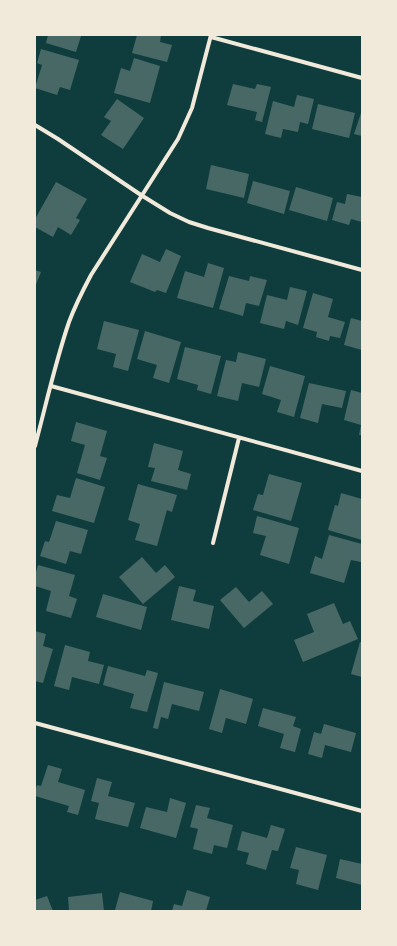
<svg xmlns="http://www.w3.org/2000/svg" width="397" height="946" viewBox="0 0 397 946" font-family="'Source Sans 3',sans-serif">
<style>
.building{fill:#486865}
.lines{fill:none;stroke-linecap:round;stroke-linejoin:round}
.minor{stroke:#f1e9da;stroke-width:4}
</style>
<rect width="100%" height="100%" fill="#0f3d3e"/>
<path class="building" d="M48,35h29l4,1 -5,16 -30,-9z
M137,35h24l-1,7 12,3 -5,17 -35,-9z
M41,49l38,11 -9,30 -10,-3 -3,8 -22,-7 7,-23 -5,-2z
M134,58l26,8 -10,37 -36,-10 7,-25 9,3z
M233,84l22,5 2,-5 14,3 -9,35 -7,-2 2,-8 -30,-7z
M297,95l17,4 -6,25 -8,-2 -2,10 -15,-3 -2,9 -16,-4 8,-33 21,6z
M117,99l27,19 -21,31 -22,-14 10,-14 -7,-4z
M318,104l37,9 -6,25 -37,-9z
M361,113h1v23l-8,-2z
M211,165l38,9 -5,24 -38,-9z
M253,181l37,10 -6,23 -37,-11z
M56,182l31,17 -11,19 4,2 -9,15 -13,-8 -5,10 -18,-10v-8z
M296,187l37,11 -6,23 -38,-11z
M347,194l15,3v25l-11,-3 -2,6 -17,-5 5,-18 8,2z
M166,249l15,7 -15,37 -9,-3 -2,2 -25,-10 12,-28 18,8z
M208,263l16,5 -11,40 -36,-10 8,-27 19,6z
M35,270l6,2 -6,15z
M229,276l20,5 1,-5 17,4 -8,26 -13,-3 -3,13 -24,-7z
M290,287l17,4 -9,34 -12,-4 -2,8 -24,-6 7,-28 20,5z
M313,293l20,6 -5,18 17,5 -5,16 -10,-2 -1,5 -13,-4 1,-5 -14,-4z
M351,318l11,3v29l-18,-5z
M104,321l35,9 -11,41 -15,-4 3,-13 -19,-5z
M145,331l36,11 -12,41 -16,-5 4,-13 -20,-6z
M185,347l36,9 -10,38 -14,-4 1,-5 -21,-6z
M238,352l28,7 -7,28 -17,-4 -4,18 -21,-5 9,-36 10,2z
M270,366l35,10 -11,41 -17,-5 4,-12 -19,-6z
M309,383l37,8 -4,17 -20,-4 -4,19 -18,-5z
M351,390l11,3v42h-3l2,-10 -17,-5z
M76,422l31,9 -7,25 7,2 -7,22 -23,-7 8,-28 -14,-4z
M154,443l29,8 -5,19 13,4 -4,16 -36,-9 4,-13 -7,-1z
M269,474l33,9 -11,38 -38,-11 5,-16 5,1z
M76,478l29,9 -11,36 -42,-12 5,-16 13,3z
M138,484l39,11 -5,17 -5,-2 -10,36 -22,-6 5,-16 -12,-4z
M341,493l21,6v41l-34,-10 7,-25 3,1z
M257,516l42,12 -10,36 -29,-9 6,-19 -13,-3z
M56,521l32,9 -7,24 -11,-3 -4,13 -26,-8 5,-15 4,1z
M329,535l33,9v14l-1,4 -10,-2 -7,23 -34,-10 5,-17 7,3z
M142,557l14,16 9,-8 10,12 -32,27 -24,-27z
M38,565l37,10 -6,21 8,3 -6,19 -25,-7 5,-20 -16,-5v-10z
M179,586l17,4 -3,11 21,5 -5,23 -38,-9z
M236,587l13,15 13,-11 11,13 -29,24 -24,-28z
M103,594l44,13 -6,23 -45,-13z
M334,603l9,21 7,-3 8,18 -55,23 -9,-22 20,-8 -7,-18z
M35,631l11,3 -3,12 10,3 -10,34 -8,-2z
M360,642l2,1v34l-11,-3z
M65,645l25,7 -2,9 16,4 -5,19 -27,-7 -3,13 -15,-4z
M108,666l37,10 2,-6 11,3 -11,39 -17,-4 4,-14 -31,-9z
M164,682l40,10 -5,19 -27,-7 -4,15 -7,-2 -3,12 -5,-1z
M220,689l33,10 -7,25 -20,-6 -4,15 -13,-4z
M263,708l33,9 -3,9 8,3 -6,23 -15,-4 4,-14 -26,-8z
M324,724l32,9 -5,19 -26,-7 -3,13 -14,-4 6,-22 7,2z
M48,765l14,4 -4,13 27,8 -7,25 -11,-3 2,-6 -34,-10v-4l2,-7 4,1z
M97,778l15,4 -4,14 27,7 -7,24 -33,-8 4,-16 -8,-2z
M170,798l16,5 -10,35 -36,-10 6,-21 21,5z
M196,805l14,3 -3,10 26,7 -6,23 -13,-3 -2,9 -19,-5 5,-20 -8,-2z
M271,825l14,4 -7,22 -6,-1 -6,20 -20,-6 3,-11 -12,-3 5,-19 25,7z
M296,847l31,8 -9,35 -22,-6 3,-14 -9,-2z
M340,859l22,5v21l-26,-7z
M187,890l23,7 -4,14h-34l2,-7 8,2z
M120,892l33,9 -2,10 -36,-1z
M102,893l2,18h-35l-1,-14z
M47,896l6,15h-18v-11z"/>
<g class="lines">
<path class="minor" d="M211,37l151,41
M35,125l23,14 83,56 29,18 19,9 19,6 154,42
M51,386l311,85
M35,446c11,-41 20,-83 34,-124 6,-16 14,-32 22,-47l87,-136 14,-31 19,-73
M213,543l26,-105
M35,723l327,88"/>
</g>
<rect width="397" height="946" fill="none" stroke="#f1e9da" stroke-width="72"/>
</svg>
